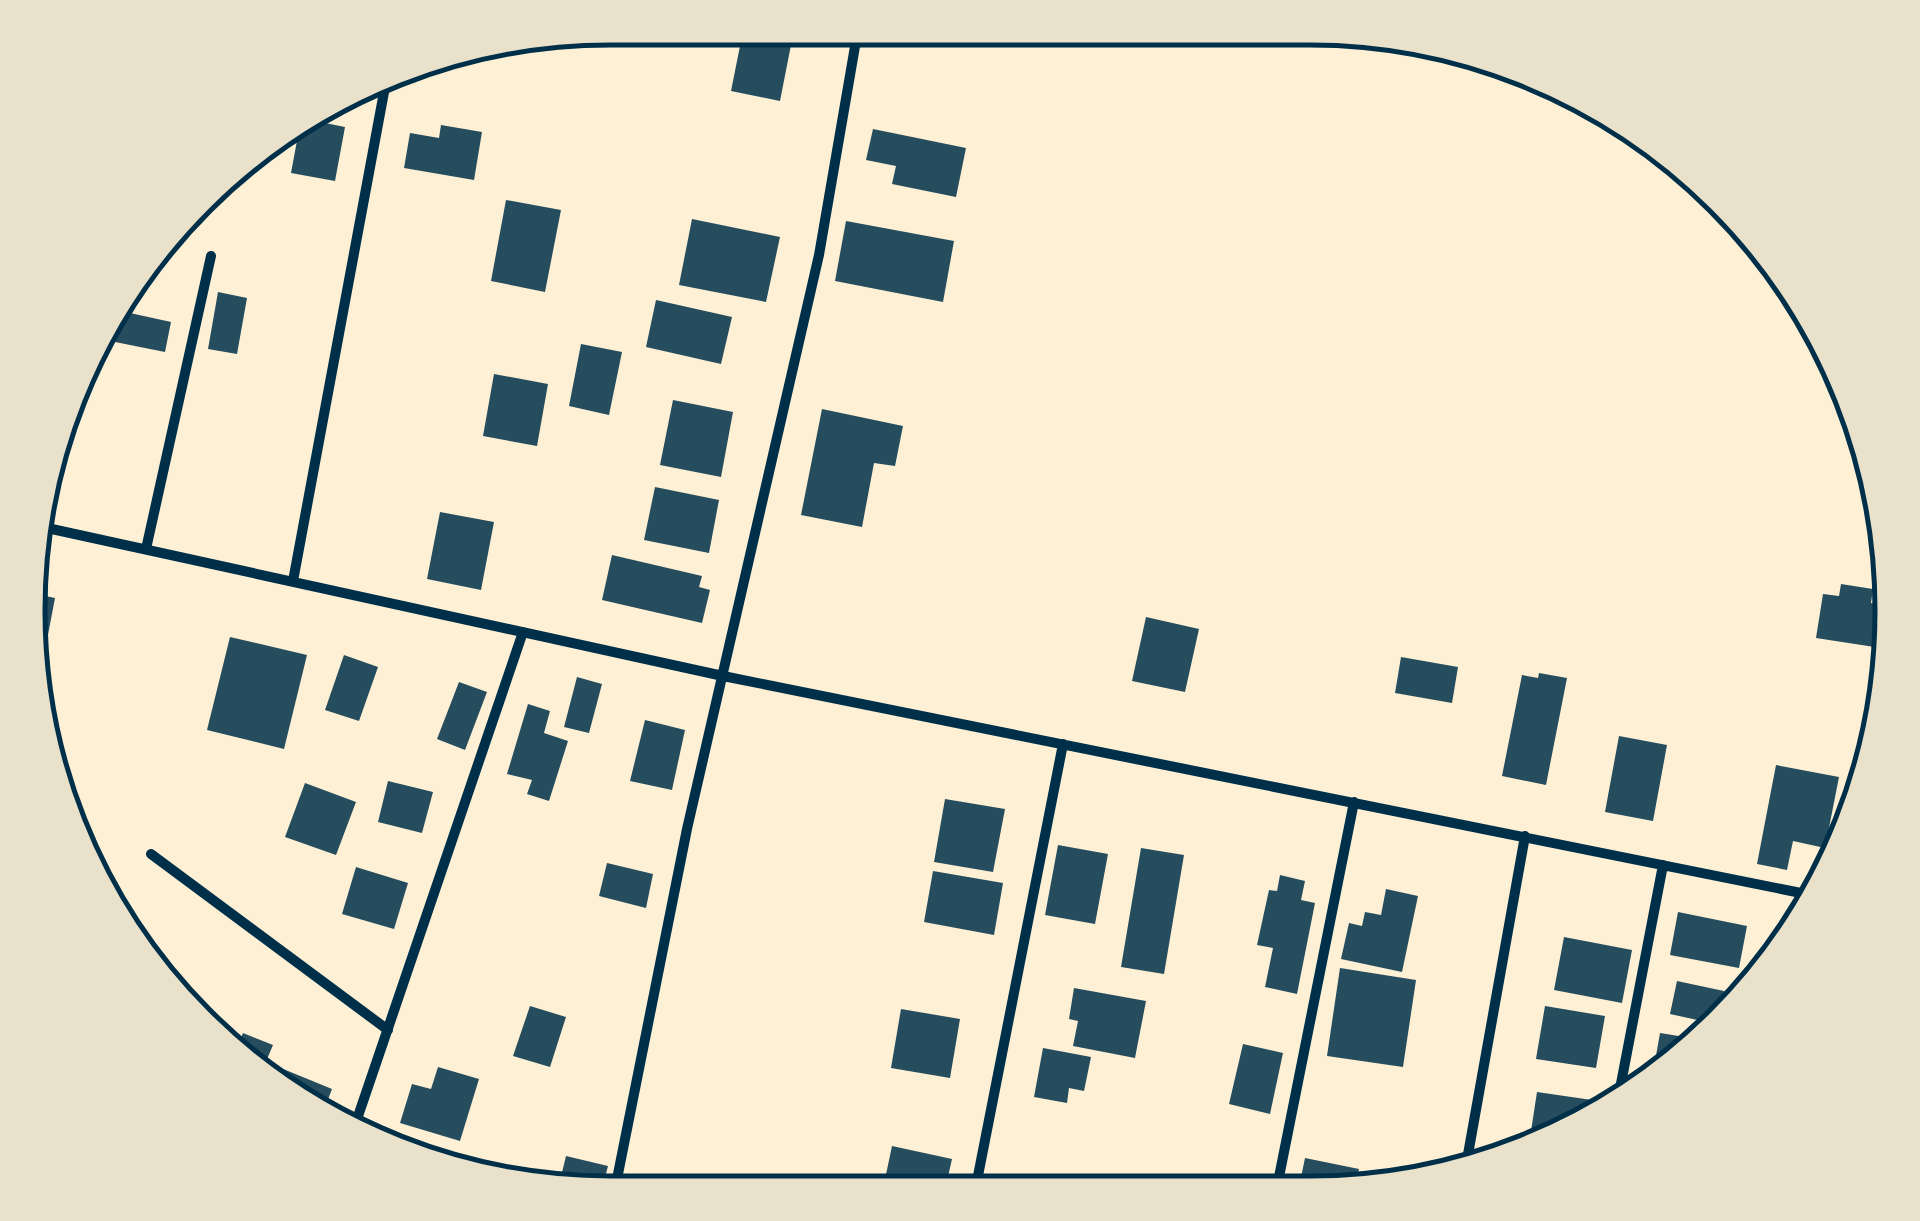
<svg xmlns="http://www.w3.org/2000/svg" width="1920" height="1221" viewBox="0 0 1920 1221" font-family="'Source Sans 3',sans-serif">
<style>
.building{fill:#264d5e}
.lines{fill:none;stroke-linecap:round;stroke-linejoin:round}
.minor{stroke:#003049;stroke-width:10}
.rim{fill:none;stroke:#003049;stroke-width:5}
</style>
<rect width="100%" height="100%" fill="#fdf0d5"/>
<path class="building" d="M742,36l49,9 -11,56 -49,-10z
M1414,40l77,21v3l-79,-15z
M328,105l-3,18 20,4 -10,54 -44,-8 10,-54z
M441,125l41,7 -8,48 -70,-12 6,-35 29,5z
M873,129l93,19 -10,49 -64,-13 4,-18 -30,-6z
M506,200l55,10 -16,82 -54,-11z
M692,219l88,18 -14,65 -87,-17z
M846,221l108,20 -11,61 -108,-21z
M218,292l29,6 -10,56 -29,-5z
M656,300l76,17 -11,47 -75,-17z
M121,311l50,11 -6,30 -50,-10z
M581,344l41,8 -13,63 -40,-9z
M494,374l54,10 -11,62 -54,-10z
M673,400l60,12 -12,65 -61,-12z
M822,409l81,17 -8,40 -21,-3 -12,64 -61,-12z
M655,487l64,13 -10,53 -65,-13z
M440,512l54,10 -13,68 -54,-11z
M612,555l90,21 -3,11 11,3 -8,33 -100,-23z
M1841,584l32,5 -2,14 16,2 -6,43 -65,-10 7,-44 16,2z
M31,593l24,5 -15,79 -1,-1z
M1146,617l53,12 -14,63 -53,-11z
M230,637l77,18 -23,94 -77,-19z
M344,655l34,12 -19,54 -34,-11z
M1401,657l57,10 -6,36 -57,-10z
M1539,673l28,5 -21,107 -44,-9 20,-101 16,3z
M577,677l25,7 -13,49 -25,-6z
M459,682l28,10 -22,58 -28,-11z
M528,704l22,7 -6,22 24,8 -19,60 -22,-7 5,-14 -25,-6z
M645,720l40,10 -13,60 -42,-9z
M1619,736l48,9 -14,76 -48,-9z
M1776,765l63,12 -14,71 -32,-7 -6,29 -30,-6z
M388,781l45,11 -11,41 -44,-11z
M305,783l51,19 -20,53 -51,-18z
M945,799l60,10 -12,63 -59,-10z
M1058,845l50,9 -13,70 -50,-9z
M1141,848l43,7 -20,119 -43,-7z
M607,863l46,11 -7,34 -47,-12z
M356,867l52,16 -14,46 -52,-15z
M933,871l70,12 -9,52 -70,-13z
M1280,875l25,6 -4,19 14,3 -18,91 -32,-7 8,-39 -16,-3 12,-55 8,1z
M1386,889l32,7 -16,76 -61,-13 8,-36 13,3 3,-14 16,3z
M1678,912l69,14 -8,42 -69,-13z
M1564,937l68,13 -10,53 -68,-13z
M1340,968l76,12 -13,87 -76,-11z
M1677,981l47,10 -6,27 -7,5 -41,-9z
M1074,988l72,13 -11,57 -62,-12 5,-25 -9,-2z
M530,1006l36,11 -16,50 -37,-11z
M1545,1006l60,10 -9,52 -60,-9z
M901,1009l59,10 -10,59 -59,-10z
M202,1021l31,16 -6,12z
M243,1033l30,12 -11,26 -27,-17z
M1660,1033l31,5 -37,29z
M1243,1044l40,9 -13,61 -41,-10z
M1043,1048l48,9 -7,34 -15,-3 -2,15 -33,-6z
M271,1064l61,25 -8,21 -57,-36z
M438,1067l41,12 -19,62 -60,-18 12,-39 19,5z
M1537,1092l55,8 -2,16 -23,18 -38,10z
M395,1144l58,18 -2,4 -58,-15z
M892,1146l60,13 -7,31h-28l-33,-6z
M566,1156l42,10 -6,23h-44z
M1305,1158l54,11 -5,21 -56,2z"/>
<g class="lines">
<path class="minor" d="M38,526l685,150 1083,218
M146,549l65,-293
M293,581l94,-505
M151,854l237,176
M1619,1094l44,-229
M354,1128l169,-496
M1467,1160l58,-324
M615,1189l72,-360 132,-574 39,-226
M975,1191l88,-447
M1276,1192l78,-390"/>
</g>
<path d="M0 0H1920V1221H0ZM610 45H1310A565 565 0 0 1 1875 610V611A565 565 0 0 1 1310 1176H610A565 565 0 0 1 45 611V610A565 565 0 0 1 610 45Z" fill="#e9e1ca" fill-rule="evenodd"/>
<path class="rim" d="M610 45H1310A565 565 0 0 1 1875 610V611A565 565 0 0 1 1310 1176H610A565 565 0 0 1 45 611V610A565 565 0 0 1 610 45Z"/>
</svg>
